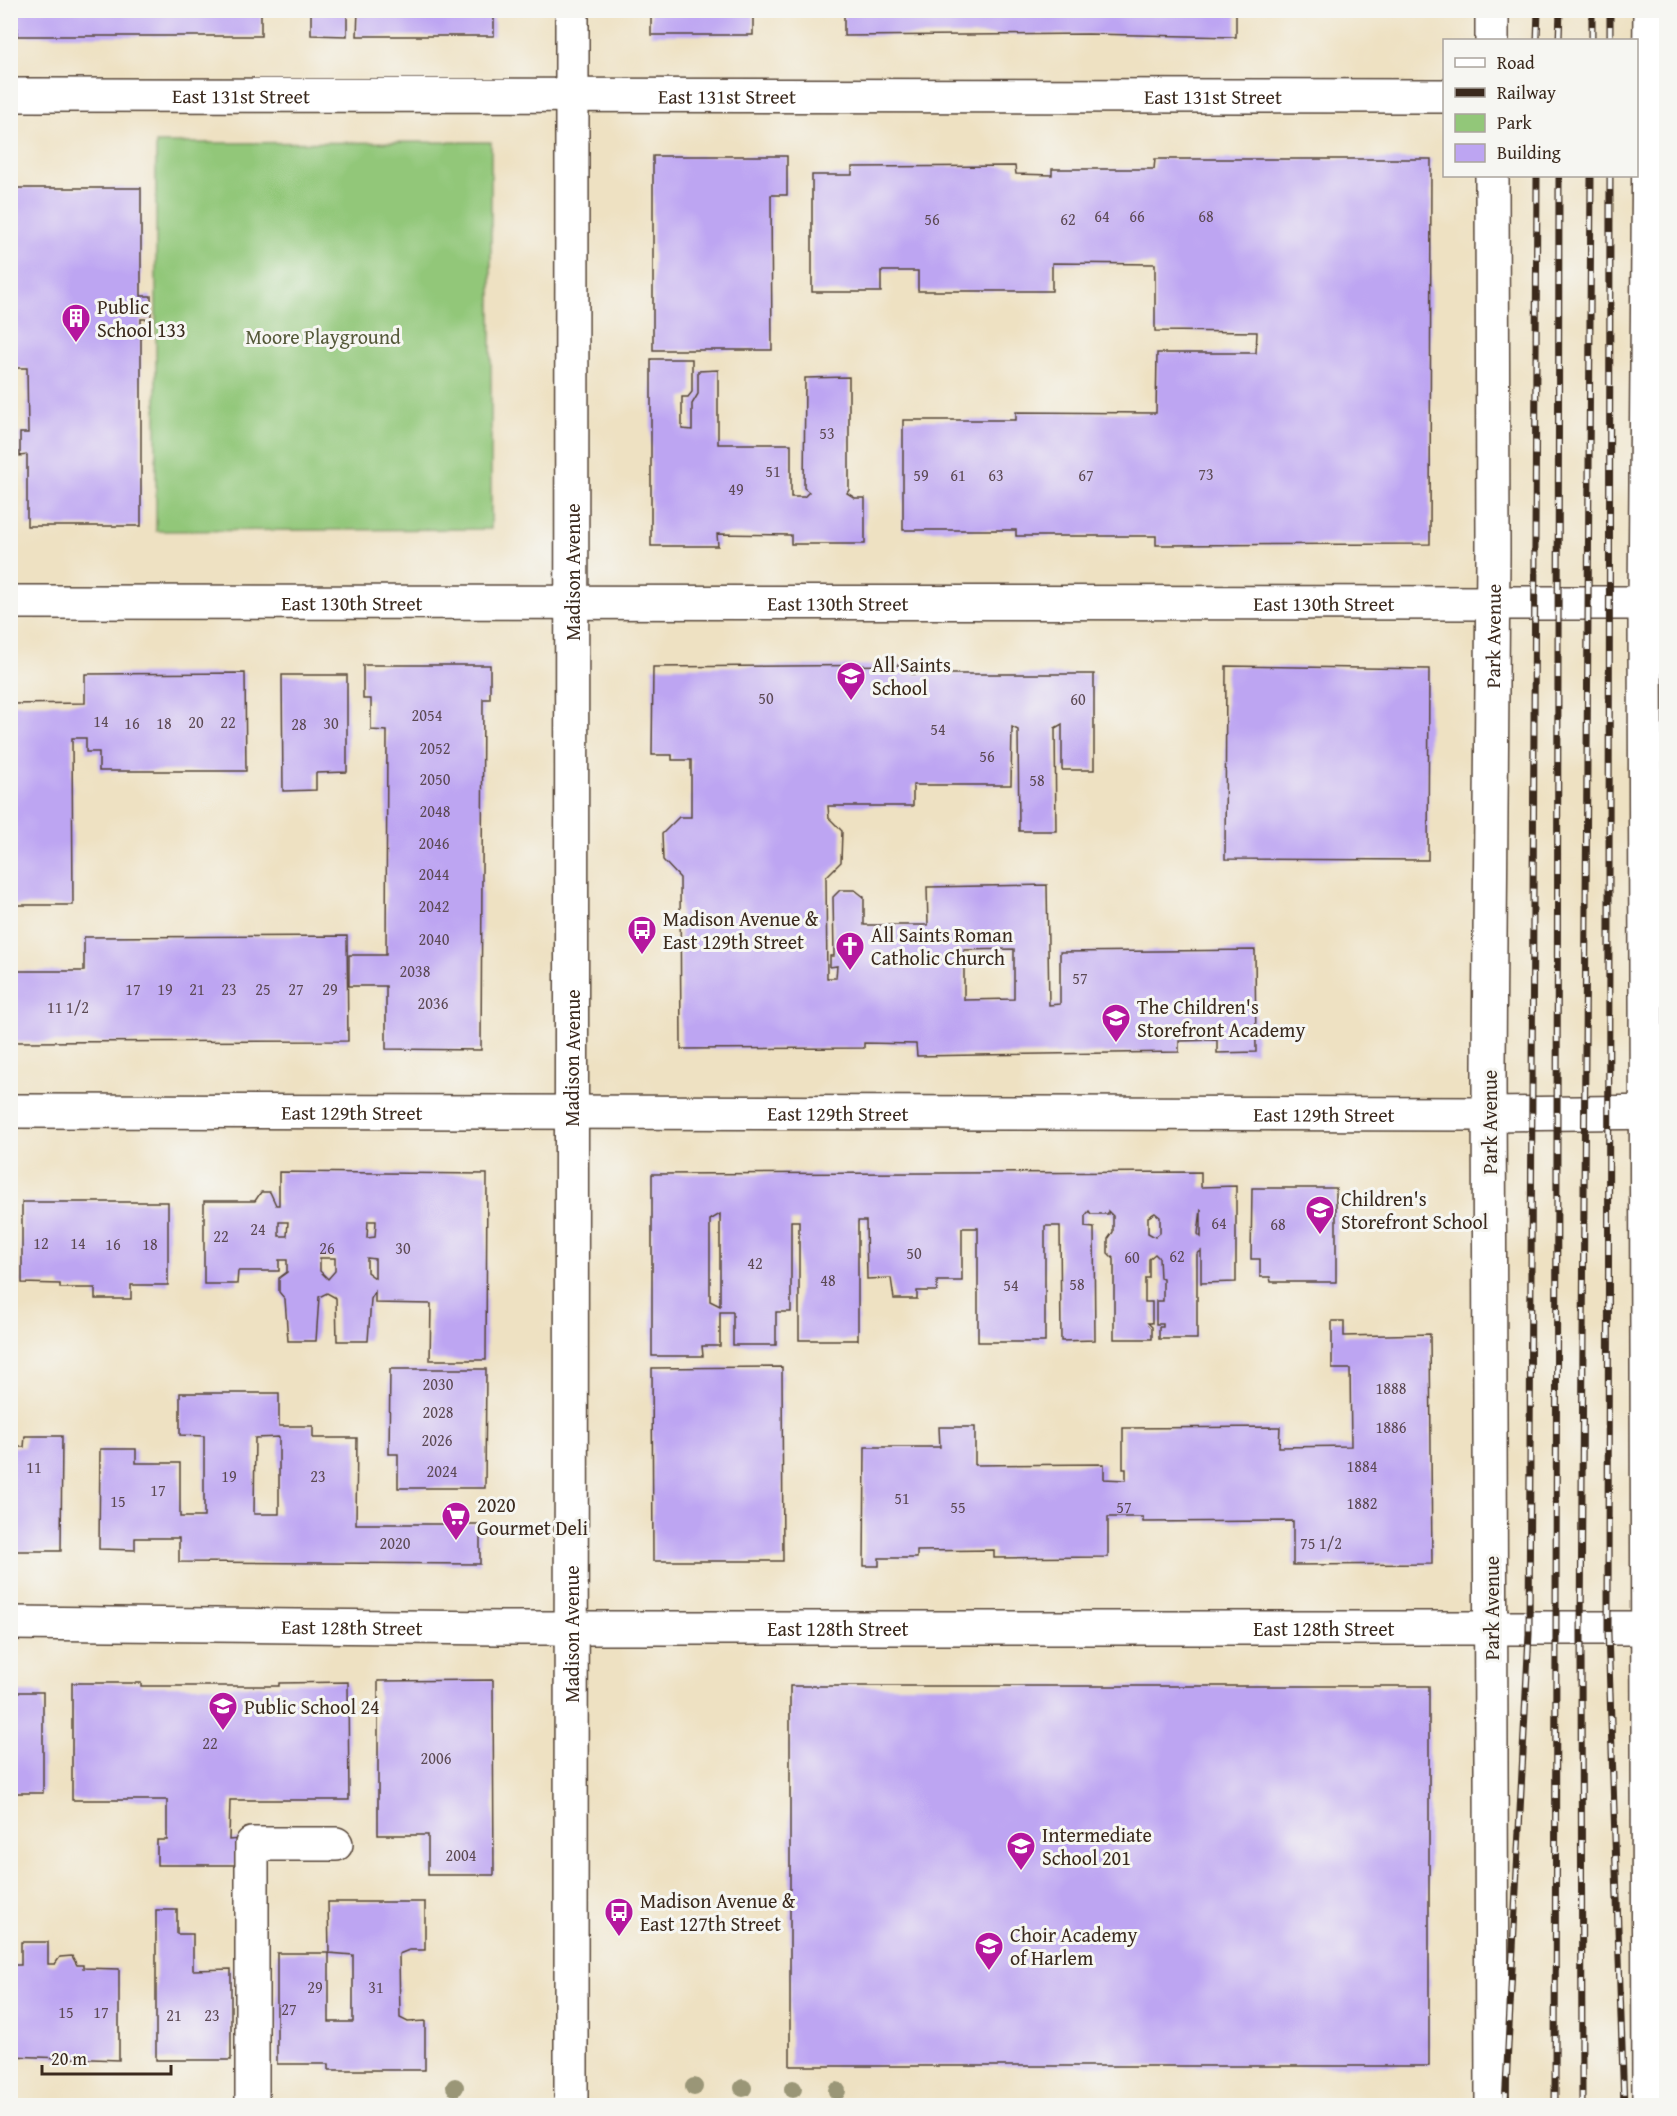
<svg xmlns="http://www.w3.org/2000/svg" width="1677" height="2116" viewBox="0 0 1677 2116" font-family="'Gentium Book Plus',serif">
<style>
.green{fill:#92c779;stroke:#66784c;stroke-width:1.5}
.building{fill:#bda5f2;fill-rule:evenodd}
.lines{fill:none;stroke-linecap:round;stroke-linejoin:round}
.minor-casing{stroke:#564537;stroke-width:36}
.major-casing{stroke:#564537;stroke-width:36}
.minor{stroke:#fff;stroke-width:33}
.major{stroke:#fff;stroke-width:33}
.rail-casing{stroke:#3b2a1e;stroke-width:7}
.rail{stroke:#f6f6f2;stroke-width:4.5;stroke-dasharray:14;stroke-linecap:butt}
.tree{fill:#9a9677}
.labels{text-anchor:middle;dominant-baseline:central;stroke-width:6;stroke-linejoin:round;paint-order:stroke}
.number-label{font-size:16px;fill:#5c4953}
.street-label{font-size:20px;fill:#3b2a1e;stroke:#f6f6f2}
.poi-label{font-size:20px;fill:#3b2a1e;stroke:#f6f6f2;text-anchor:start}
.park-label{font-size:20px;fill:#555939;stroke:#f6f6f2}
</style>
<rect width="100%" height="100%" fill="#f6f6f2"/>
<filter id="ink" filterUnits="userSpaceOnUse"><feTurbulence type="fractalNoise" baseFrequency=".0167" numOctaves="2"/><feDisplacementMap in="SourceGraphic" scale="12" xChannelSelector="R" yChannelSelector="G"/><feConvolveMatrix kernelMatrix="1 2 1 2 8 2 1 2 1" color-interpolation-filters="sRGB"/></filter>
<filter id="wash" filterUnits="userSpaceOnUse"><feTurbulence type="fractalNoise" baseFrequency=".008" numOctaves="4" result="noise"/><feDisplacementMap in="SourceGraphic" scale="24" xChannelSelector="R" yChannelSelector="G"/><feGaussianBlur stdDeviation="1.35" result="paint"/><feColorMatrix in="noise" values="0 0 0 0 0 0 0 0 0 0 0 0 0 0 0 0 0 1.4 0 .05"/><feComposite in="paint" operator="in"/></filter>
<g filter="url(#wash)">
<rect width="100%" height="100%" fill="#eee1c2"/>
<path class="green" d="M491,142v387l-335,2v-388z"/>
<g id="blocks">
<path class="building" d="M17,10h244v26h-244z
M311,10h36v26l-36,-1z
M358,10h136v26h-137z
M651,10h102v25h-102z
M844,10h392v27l-148,-3 -244,2z
M653,156h134v39h-16l1,155h-119z
M1155,159h276l-1,385 -274,1v-9h-140v-6h-113v-110h113v-8l140,1 1,-60h99l1,-21 -102,-1v-67l-103,-1v28h-134v-20h-37v21h-69v-117h40v-8l163,-1 1,8 36,1v-6h102z
M10,188h131v108h10v23h-10v207h-114v-71l-7,1v-23h8l-1,-65h-17z
M651,359h41v33l-4,5h-6v32l10,1v-26l6,-10v-23l20,-1v74h73v53h13l5,-5 -5,-4 1,-110 44,-1v113l-2,3 8,5h10v46h-74v-9l-74,-1 1,12h-67z
M363,665h127v34h-7l-2,351 -95,-1v-63h-37v-31h37l1,-224 -16,-1v-31h-8z
M912,665v9h182v96h-32v-46l-7,4 1,103h-37l-1,-101 -6,-3 -1,58h-98v21h-85l1,12 13,13 -1,31 -15,15 1,101h9l1,-12 -7,1v-11h4l-1,-59 7,-7h15l9,7v28h64l-1,-38 120,-2 2,120 11,-1v-52l195,-2 1,102 -39,1v-13l-38,1v11l-262,4 -1,-12 -52,-1v5l-183,1 -1,-171 -17,-18 -1,-26 17,-17h12v-57h-19v-5h-20l1,-88zM1014,949v50l-50,1v-50z
M1226,666l203,3 -1,191 -203,-1z
M245,673l1,98h-147v-19h-13v-14h-14l1,167h-63v-201l75,-1v-29z
M282,675h65v97l-31,1v17l-33,1z
M347,936l1,105 -338,1v-71h74v-34z
M279,1172l208,2 -1,186h-56l1,-56 -56,-1v-11l-4,7 -3,42h-31l-1,-43 -9,-5 -8,4 -3,44h-28l-3,-42 -6,-7v-14l8,-6v-12h-8v11h-41l-1,13h-33v-83h51l6,-9h9l6,13h3zM368,1221h8l-1,16 -8,1zM279,1222h9l-1,14h-8zM320,1258h15v13l-7,8 -8,-8zM367,1258l8,1v19l-8,-6z
M1201,1172v15l35,-1v96l-35,1v-32l-4,3v85h-38v-12h4v-3h-7v-23h7v-22l-3,-1 -1,-20 -4,-4 -6,5v19h-4v24h7v21h-4l4,4v12h-38v-80l-6,-6v-14l5,-7v-16l-5,-5v3h-17l-2,-3 -4,5v11l9,1 1,112 -34,1 -1,-115h-15v116h-67v-114h-16v53h-25v10h-20v8h-23l-3,-21 -24,1 -1,-58h-8v119h-59v-119h-8v91h-15v33h-43v-33h-13v34h-18l1,10h-51v-182zM1201,1209v28l-3,-3zM1155,1213l5,4v16l-5,4 -7,-4v-16zM720,1214v92l-10,-5v-81z
M1252,1188h84v94h-65l-1,-5h-10v-18h-9z
M22,1202h146v83h-37v14h-36v-11h-35v-4l-38,-1z
M1332,1321h12v15l86,-2 2,230 -139,1v-44l-150,1v-5h-35v40l-114,1v-8l-77,1v7h-38v8h-15l1,-119h75l-1,-20h36v38l129,-1v15l22,1v-11h-3v-41l157,-1 -1,20 72,-1 -1,-77h-18z
M782,1367l1,194h-130l-1,-193z
M390,1369h96l-1,119h-87v-34h-9z
M180,1393h99v33h34v12h44l-1,86h124v40l-301,-2v-24h-44v12l-36,-1 1,-100h36v14h44v54h24v-81l-24,-1zM279,1437v77h-25l1,-76z
M25,1436h37l-1,115h-51v-104h14z
M493,1680l1,195h-66v-40h-50v-154z
M348,1682l1,118h-119l-1,40 10,-1v26h-82v-25h10v-40h-95v-117h69v3h138v-3z
M790,1686h639v380h-639z
M10,1692h33v101h-33z
M328,1902h97v48h-16l-10,4 1,64 8,4 17,-1v49h-96v-6h-52v-111h52v69h24v-67l-24,-2z
M156,1910h21v24h16v36l38,-1v91h-75z
M21,1942h27v22h7l5,-7 12,-1 5,9h6v3l36,1v91l-109,-4v-91h11z"/>
</g>
</g>
<g filter="url(#ink)">
<use href="#blocks" fill-opacity="0" stroke="#564537" stroke-width="1.5"/>
<g class="lines">
<g class="minor-casing">
<g id="minor">
<path id="s1" d="M10,95l1434,1"/>
<path id="s2" d="M10,602l1656,1"/>
<path id="s3" d="M10,1111l1479,3 177,-2"/>
<path id="s4" d="M10,1623l492,5h1164"/>
<path d="M252,2106v-262h84"/>
</g>
</g>
<g class="major-casing">
<g id="major">
<path d="M1492,10v30"/>
<path id="s5" d="M571,2106l1,-2096"/>
<path id="s6" d="M1492,2106l-3,-1040 4,-512 -1,-378"/>
<path d="M1649,2106l-4,-1503 5,-593"/>
</g>
</g>
<use href="#minor" class="minor"/>
<use href="#major" class="major"/>
<g class="rail-casing">
<path id="rail" d="M1537,40l1,-30
M1559,40l1,-30
M1592,40v-30
M1610,40v-30
M1610,176l-2,1456 16,474
M1505,2106l24,-472 8,-1458
M1555,2106l4,-1930
M1582,2106l-1,-473 10,-1457"/>
</g>
<use href="#rail" class="rail"/>
</g>
<g class="tree">
<circle cx="455" cy="2087" r="9"/>
<circle cx="694" cy="2087" r="9"/>
<circle cx="743" cy="2088" r="9"/>
<circle cx="793" cy="2089" r="9"/>
<circle cx="837" cy="2091" r="9"/>
</g>
</g>
<defs>
<g id="building-pin" transform="scale(1.5)"><path d="M0 17L-7.5 6A9.5 9.5 0 1 1 7.5 6Z" fill="#b5179e" stroke="#f6f6f2"/><path d="M-4-6H4V6H1V3H-1V6H-4ZM-2.5-4.3h1.7v1.8h-1.7ZM.8-4.3h1.7v1.8H.8ZM-2.5-1h1.7V.8h-1.7ZM.8-1h1.7V.8H.8Z" fill="#fff"/></g>
<g id="school-pin" transform="scale(1.5)"><path d="M0 17L-7.5 6A9.5 9.5 0 1 1 7.5 6Z" fill="#b5179e" stroke="#f6f6f2"/><path d="M0-5L7-2L0 1L-7-2ZM-4 1L0 2.5L4 1V4Q0 6-4 4Z" fill="#fff"/></g>
<g id="bus-pin" transform="scale(1.5)"><path d="M0 17L-7.5 6A9.5 9.5 0 1 1 7.5 6Z" fill="#b5179e" stroke="#f6f6f2"/><path d="M-5-6H5V4H4V6H2V4H-2V6H-4V4H-5ZM-3.5-4V0h7V-4ZM-3.5 1.2v1.5H-2V1.2ZM2 1.2v1.5H3.5V1.2Z" fill="#fff"/></g>
<g id="church-pin" transform="scale(1.5)"><path d="M0 17L-7.5 6A9.5 9.5 0 1 1 7.5 6Z" fill="#b5179e" stroke="#f6f6f2"/><path d="M-1.2-6h2.4v3.5h3.3v2.4h-3.3V6h-2.4V-.1h-3.3v-2.4h3.3Z" fill="#fff"/></g>
<g id="supermarket-pin" transform="scale(1.5)"><path d="M0 17L-7.5 6A9.5 9.5 0 1 1 7.5 6Z" fill="#b5179e" stroke="#f6f6f2"/><path d="M-6-5.5h2.5l.6 2H6L4.5 2H-2.5L-4.4-4H-6ZM-1.5 3.2a1.3 1.3 0 1 0 .1 0ZM3 3.2a1.3 1.3 0 1 0 .1 0Z" fill="#fff"/></g>
</defs>
<g fill-rule="evenodd">
<use href="#building-pin" x="76" y="318"/>
<use href="#school-pin" x="851" y="676"/>
<use href="#bus-pin" x="642" y="930"/>
<use href="#church-pin" x="850" y="946"/>
<use href="#school-pin" x="1116" y="1018"/>
<use href="#school-pin" x="1320" y="1210"/>
<use href="#supermarket-pin" x="456" y="1516"/>
<use href="#school-pin" x="223" y="1706"/>
<use href="#school-pin" x="1021" y="1846"/>
<use href="#bus-pin" x="619" y="1912"/>
<use href="#school-pin" x="989" y="1946"/>
</g>
<g class="labels">
<g class="number-label">
<text x="1102" y="216">64</text>
<text x="1137" y="216">66</text>
<text x="1206" y="216">68</text>
<text x="932" y="219">56</text>
<text x="1068" y="219">62</text>
<text x="827" y="433">53</text>
<text x="773" y="471">51</text>
<text x="1206" y="474">73</text>
<text x="921" y="475">59</text>
<text x="958" y="475">61</text>
<text x="996" y="475">63</text>
<text x="1086" y="475">67</text>
<text x="736" y="489">49</text>
<text x="766" y="698">50</text>
<text x="1078" y="699">60</text>
<text x="427" y="715">2054</text>
<text x="101" y="721">14</text>
<text x="196" y="722">20</text>
<text x="228" y="722">22</text>
<text x="132" y="723">16</text>
<text x="164" y="723">18</text>
<text x="331" y="723">30</text>
<text x="299" y="724">28</text>
<text x="938" y="729">54</text>
<text x="435" y="748">2052</text>
<text x="987" y="756">56</text>
<text x="435" y="779">2050</text>
<text x="1037" y="780">58</text>
<text x="435" y="811">2048</text>
<text x="434" y="843">2046</text>
<text x="434" y="874">2044</text>
<text x="434" y="906">2042</text>
<text x="434" y="939">2040</text>
<text x="415" y="971">2038</text>
<text x="1080" y="978">57</text>
<text x="133" y="989">17</text>
<text x="165" y="989">19</text>
<text x="197" y="989">21</text>
<text x="229" y="989">23</text>
<text x="263" y="989">25</text>
<text x="296" y="989">27</text>
<text x="330" y="989">29</text>
<text x="433" y="1003">2036</text>
<text x="68" y="1007">11 1/2</text>
<text x="1219" y="1223">64</text>
<text x="1278" y="1224">68</text>
<text x="258" y="1229">24</text>
<text x="221" y="1236">22</text>
<text x="41" y="1243">12</text>
<text x="78" y="1243">14</text>
<text x="113" y="1244">16</text>
<text x="150" y="1244">18</text>
<text x="327" y="1248">26</text>
<text x="403" y="1248">30</text>
<text x="914" y="1253">50</text>
<text x="1177" y="1256">62</text>
<text x="1132" y="1257">60</text>
<text x="755" y="1263">42</text>
<text x="828" y="1280">48</text>
<text x="1077" y="1284">58</text>
<text x="1011" y="1285">54</text>
<text x="438" y="1384">2030</text>
<text x="1391" y="1388">1888</text>
<text x="438" y="1412">2028</text>
<text x="1391" y="1427">1886</text>
<text x="437" y="1440">2026</text>
<text x="1362" y="1466">1884</text>
<text x="34" y="1467">11</text>
<text x="442" y="1471">2024</text>
<text x="229" y="1476">19</text>
<text x="318" y="1476">23</text>
<text x="158" y="1490">17</text>
<text x="902" y="1498">51</text>
<text x="118" y="1501">15</text>
<text x="1362" y="1503">1882</text>
<text x="958" y="1507">55</text>
<text x="1124" y="1507">57</text>
<text x="395" y="1543">2020</text>
<text x="1321" y="1543">75 1/2</text>
<text x="210" y="1743">22</text>
<text x="436" y="1758">2006</text>
<text x="461" y="1855">2004</text>
<text x="315" y="1987">29</text>
<text x="376" y="1987">31</text>
<text x="289" y="2009">27</text>
<text x="66" y="2012">15</text>
<text x="101" y="2012">17</text>
<text x="174" y="2015">21</text>
<text x="212" y="2015">23</text>
</g>
<g class="street-label">
<text stroke="none"><textPath href="#s1" startOffset="231">East 131st Street</textPath></text>
<text stroke="none"><textPath href="#s1" startOffset="717">East 131st Street</textPath></text>
<text stroke="none"><textPath href="#s1" startOffset="1203">East 131st Street</textPath></text>
<text stroke="none"><textPath href="#s5" startOffset="1534">Madison Avenue</textPath></text>
<text stroke="none"><textPath href="#s2" startOffset="342">East 130th Street</textPath></text>
<text stroke="none"><textPath href="#s2" startOffset="828">East 130th Street</textPath></text>
<text stroke="none"><textPath href="#s2" startOffset="1314">East 130th Street</textPath></text>
<text stroke="none"><textPath href="#s6" startOffset="1470">Park Avenue</textPath></text>
<text stroke="none"><textPath href="#s5" startOffset="1048">Madison Avenue</textPath></text>
<text stroke="none"><textPath href="#s3" startOffset="342">East 129th Street</textPath></text>
<text stroke="none"><textPath href="#s3" startOffset="828">East 129th Street</textPath></text>
<text stroke="none"><textPath href="#s3" startOffset="1314">East 129th Street</textPath></text>
<text transform="translate(1489 1122) rotate(-90)">Park Avenue</text>
<text transform="translate(1491 1608) rotate(-90)">Park Avenue</text>
<text stroke="none"><textPath href="#s4" startOffset="342">East 128th Street</textPath></text>
<text stroke="none"><textPath href="#s4" startOffset="1314">East 128th Street</textPath></text>
<text stroke="none"><textPath href="#s4" startOffset="828">East 128th Street</textPath></text>
<text stroke="none"><textPath href="#s5" startOffset="472">Madison Avenue</textPath></text>
</g>
<g class="poi-label">
<text x="97" y="306">Public<tspan x="97" dy="23">School 133</tspan></text>
<text x="872" y="664">All Saints<tspan x="872" dy="23">School</tspan></text>
<text x="663" y="918">Madison Avenue &amp;<tspan x="663" dy="23">East 129th Street</tspan></text>
<text x="871" y="934">All Saints Roman<tspan x="871" dy="23">Catholic Church</tspan></text>
<text x="1137" y="1006">The Children's<tspan x="1137" dy="23">Storefront Academy</tspan></text>
<text x="1341" y="1198">Children's<tspan x="1341" dy="23">Storefront School</tspan></text>
<text x="477" y="1504">2020<tspan x="477" dy="23">Gourmet Deli</tspan></text>
<text x="244" y="1706">Public School 24</text>
<text x="1042" y="1834">Intermediate<tspan x="1042" dy="23">School 201</tspan></text>
<text x="640" y="1900">Madison Avenue &amp;<tspan x="640" dy="23">East 127th Street</tspan></text>
<text x="1010" y="1934">Choir Academy<tspan x="1010" dy="23">of Harlem</tspan></text>
</g>
<g class="park-label">
<text x="323" y="336">Moore Playground</text>
</g>
</g>
<rect width="1677" height="2116" fill="none" stroke="#f6f6f2" stroke-width="36"/>
<rect x="1443" y="39" width="195" height="138" fill="#f6f6f2" stroke="#aba49d" stroke-width="1.5"/>
<rect x="1455" y="58" width="30" height="9" fill="#ffffff" stroke="#aba49d" stroke-width="1.5"/>
<text x="1497" y="69" font-size="18" fill="#3b2a1e">Road</text>
<rect x="1455" y="88" width="30" height="9" fill="#3b2a1e" stroke="#aba49d" stroke-width="1.5"/>
<text x="1497" y="99" font-size="18" fill="#3b2a1e">Railway</text>
<rect x="1455" y="114" width="30" height="18" fill="#92c779" stroke="#aba49d" stroke-width="1.5"/>
<text x="1497" y="129" font-size="18" fill="#3b2a1e">Park</text>
<rect x="1455" y="144" width="30" height="18" fill="#bda5f2" stroke="#aba49d" stroke-width="1.5"/>
<text x="1497" y="159" font-size="18" fill="#3b2a1e">Building</text>
<path d="M42 2065v9h129v-9" fill="none" stroke="#3b2a1e" stroke-width="3"/>
<text x="51" y="2065" font-size="18" fill="#3b2a1e" stroke="#f6f6f2" stroke-width="4.5" paint-order="stroke">20 m</text>
</svg>
